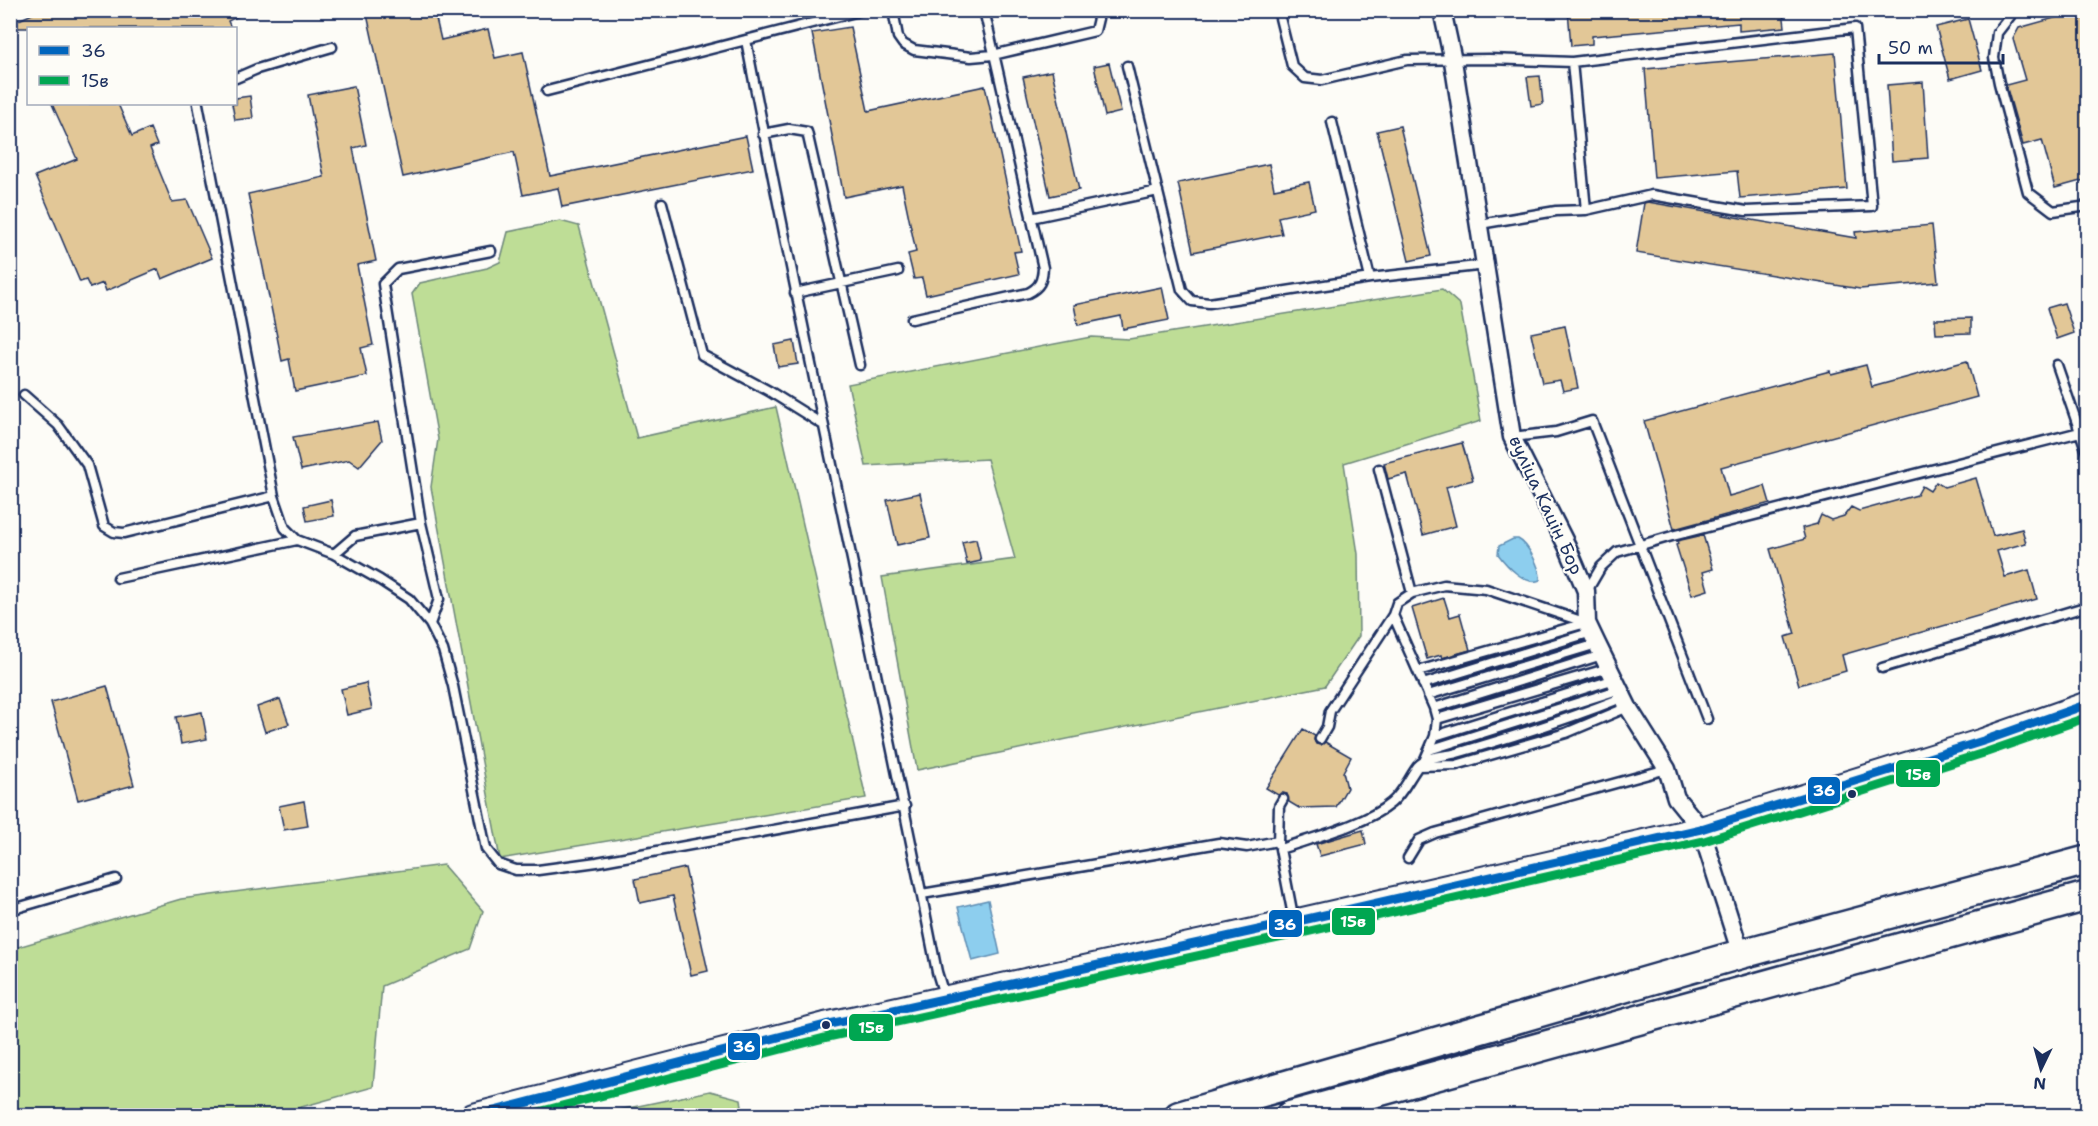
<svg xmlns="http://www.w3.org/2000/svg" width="2098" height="1126" viewBox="0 0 2098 1126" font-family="'Shantell Sans',sans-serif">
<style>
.green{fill:#bedd96;stroke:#6c867a;stroke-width:1.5}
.water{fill:#8dceee;stroke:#5f8eb4;stroke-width:1.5}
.building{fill:#e2c797;stroke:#1b2f5e;stroke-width:1.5}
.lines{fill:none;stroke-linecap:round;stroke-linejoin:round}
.service-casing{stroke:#1b2f5e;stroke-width:13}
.minor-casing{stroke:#1b2f5e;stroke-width:21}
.secondary-casing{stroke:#1b2f5e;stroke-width:28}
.trunk-casing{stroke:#1b2f5e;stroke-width:33}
.service{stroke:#fdfcf7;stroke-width:8}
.minor{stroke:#fdfcf7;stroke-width:16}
.secondary{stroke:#fdfcf7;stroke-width:24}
.trunk{stroke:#fdfcf7;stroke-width:28}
.bus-1-casing{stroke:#fdfcf7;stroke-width:14}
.bus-2-casing{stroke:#fdfcf7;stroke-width:14}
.bus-1{stroke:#0065bd;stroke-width:9}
.bus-2{stroke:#00a651;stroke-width:9}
.bus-dot{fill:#1b2f5e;stroke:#fdfcf7;stroke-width:2}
.labels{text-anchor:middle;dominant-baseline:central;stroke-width:4.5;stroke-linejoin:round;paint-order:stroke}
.street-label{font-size:18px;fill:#1b2f5e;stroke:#fdfcf7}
.line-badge{stroke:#fdfcf7;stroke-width:2}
.badge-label{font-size:16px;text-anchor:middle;font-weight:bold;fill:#fff}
</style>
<rect width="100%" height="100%" fill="#fdfcf7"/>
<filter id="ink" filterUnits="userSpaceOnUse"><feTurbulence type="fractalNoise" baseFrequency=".0167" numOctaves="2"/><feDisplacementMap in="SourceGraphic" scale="12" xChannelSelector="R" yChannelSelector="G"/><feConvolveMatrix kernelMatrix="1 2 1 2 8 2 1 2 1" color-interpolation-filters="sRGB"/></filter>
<g filter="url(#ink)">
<path class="green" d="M560,221l19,5 58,212 139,-31 90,391 -366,61 -69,-372 7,-48 -26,-145 8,-11 67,-15 13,-6 8,-30z
M1442,289l18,16 21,116 -137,42 14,91 1,82 -34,50 -408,84 -35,-193 133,-18 -28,-100 -121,7 -18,-82 243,-47 38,2z
M443,865l40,46 -13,38 -88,37 -9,101 -100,28h-262v-166l170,-50z
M710,1091l31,8 2,16h-148z"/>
<path class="water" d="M1513,539h5c10,5 23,29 22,41 -14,7 -34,-15 -42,-26l1,-8z
M988,900l12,54 -28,7 -14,-54z"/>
<path class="building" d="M41,10h210l-23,11 3,7h-221v-4z
M366,10h68l7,30 47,-11 7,29 28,-6 27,124 196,-40 7,33 -191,38 -4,-19 -35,7 -9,-43 -111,25z
M1568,10h215l2,17 -46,4v-8l-147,13v8l-21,2z
M2083,10h5v169l-33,9 -13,-48 -19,5 -17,-60 19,-5 -12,-41 6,-11z
M1968,19l14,51 -32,9 -14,-52z
M850,27l18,84 117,-25 36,165 -7,1 5,22 -93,21 -4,-17 -8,1 -6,-25 8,-2 -14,-67 -58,12 -32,-164z
M1835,53l12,136 -107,9 -3,-27 -83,7 -9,-109z
M1109,63l12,49 -16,4 -11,-50z
M1052,71l27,119 -29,6 -27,-119z
M1540,76l3,28 -12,2 -4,-29z
M1923,82l5,76 -36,3 -5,-76z
M354,86l12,59 -13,3 23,113 -19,4 16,80 -12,3 6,28 -72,15 -6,-32 -7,2 -34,-167 76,-17 -16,-82z
M250,96l3,22 -18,2 -3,-16h4v-6z
M52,104h66l14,32 18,-8 7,17 -7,3 22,54 15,-2 25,58 -50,21 -4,-10 -52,22 -3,-8 -13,5 -4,-8 -6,2 -45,-106 42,-17z
M1400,126l31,130 -22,5 -32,-130z
M1269,164l5,25 35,-7 6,27 -37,8 4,17 -89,18 -15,-69z
M1648,202l208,36 -1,-6 77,-7 6,57 -78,7 -224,-36 8,-50z
M1162,287l7,33 -46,9 -2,-13 -43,9 -4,-20z
M2064,303l10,30 -17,6 -10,-31z
M1971,318v15l-35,1 -1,-15z
M1565,326l13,62 -15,3 -3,-11 -18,3 -11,-50z
M794,341l4,23 -20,3 -4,-22z
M1967,361l10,36 -256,70 8,29 36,-10 5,17 -96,26 -30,-108 186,-50 1,3 35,-9 6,22z
M378,422l4,18 -23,27 -10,-7 -48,10 -8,-33z
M1462,443l11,37 -27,7 10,39 -33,9 -16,-61 -19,5 -4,-16z
M1976,478l17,58 29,-7 4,14 -29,8 8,26 24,-7 8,29 -195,56 4,16 -47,14 -14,-48 10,-3 -25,-85 35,-10 -3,-11 15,-4 4,-9 10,5 13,-4 7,-9 8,4 58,-16 5,-9 8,5 6,-9 8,5z
M920,493l10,45 -33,7 -10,-45z
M331,500l3,16 -27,5 -3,-15z
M1703,535l10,34 -10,3 5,18 -16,5 -16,-50 2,-1 -1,-3z
M976,539l5,22 -14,3 -5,-22z
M1444,598l6,19 10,-3 10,36 -28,8 -1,-3 -14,4 -15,-51z
M366,683l6,26 -25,6 -6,-26z
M107,686l27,99 -56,15 -27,-98z
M280,699l9,25 -24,8 -8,-25z
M202,712l5,27 -26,5 -5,-27z
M1303,729l12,7 -1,4 2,4 5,1 4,-3 26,15 -8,15 4,16 -11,19 -37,1 -10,-6 -2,-8 -5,-1 -4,2 -12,-7z
M304,801l4,25 -24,4 -5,-24z
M1363,830l3,14 -46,12 -4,-12z
M685,868l23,103 -17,4 -18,-79 -33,7 -5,-24z"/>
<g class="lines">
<g class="service-casing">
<path id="service" d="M893,10l5,27 5,7 11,6 57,7 22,-2 102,-24 5,-21
M1278,10l14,56 13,12 17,2 85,-20 82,-1 83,3
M2018,10l-4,1 -17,22 -3,25 5,25 29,109 25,19 35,-5
M746,40c59,312 130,621 191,932l7,23
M1127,66l55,224 10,11 17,2 161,-25 -38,-156
M236,78l21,-9 75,-22
M547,91l316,-81
M198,104l76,392 11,32 12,12 37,14 46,26 29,19 21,25 13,26 10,36 33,163 12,15 18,6h22l59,-8 308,-56
M763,134l26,-5 18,3 53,233
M662,203l40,152 67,36 53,33
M1031,218l127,-27
M1480,224l76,-13 30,-1 66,-15 94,16 126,-5 -17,-178 -283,34 14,148
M1370,278l116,-13
M795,293l103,-22
M912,319l116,-26c12,-6 14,-12 15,-25l-59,-258
M2057,365l31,90
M24,395l34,30 29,40 17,61 10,6 10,1 150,-37
M1512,437l44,-5 36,-11 115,298
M1379,469l33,124
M334,554l21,-18 66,-13
M118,578l179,-38
M1587,591l14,-24 16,-15 55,-16 408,-104
M430,624l9,-25 -18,-76 -38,-239 15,-15 93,-18
M1882,668l206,-62
M1418,671l168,-48
M1423,684l169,-52
M1428,695l169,-51
M1434,708l-41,-93 4,-12 15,-10 32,-8 42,4 101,34
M1437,719l-3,-11 168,-53
M1435,736l180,-57
M1320,739l7,-12 3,-16 63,-96
M1429,750l6,-14 2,-17 172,-51
M1425,759l4,-9 192,-61
M1418,766c11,-11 25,-9 39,-13 56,-16 112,-34 167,-56
M1278,844l1,-38 4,-7
M1408,858l11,-18 16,-7 232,-64
M922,894l297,-51 28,4 30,-6
M10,910l106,-31
M1294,921l-14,-72c32,-11 85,-24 111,-46 12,-10 18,-25 27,-37l38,-1 110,-32 62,-26"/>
</g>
<g class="minor-casing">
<path id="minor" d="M1442,10l11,51 59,376 55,109 19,45 1,32 10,21 31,63 39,62 9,29 25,31 40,125"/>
</g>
<g class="secondary-casing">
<path id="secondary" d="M473,1116l352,-91 469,-103 407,-93 282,-88 105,-37"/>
</g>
<g class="trunk-casing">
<path id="trunk" d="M1179,1116l562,-162 347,-94
M1290,1116l798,-220"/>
</g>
<use href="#service" class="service"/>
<use href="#minor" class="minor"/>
<use href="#secondary" class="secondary"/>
<use href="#trunk" class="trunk"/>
<g class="bus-1-casing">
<path id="bus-1" d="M475,1116l350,-91 469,-103 407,-93 282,-88 105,-37"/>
</g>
<g class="bus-2-casing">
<path id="bus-2" d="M523,1116l305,-79 469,-103 407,-93 283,-89 101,-35"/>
</g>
<use href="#bus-1" class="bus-1"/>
<use href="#bus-2" class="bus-2"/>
</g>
</g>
<g class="bus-dot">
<circle cx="1852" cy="794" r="5"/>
<circle cx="826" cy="1025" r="5"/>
</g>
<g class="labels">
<g class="street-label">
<text transform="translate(1546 505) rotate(65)">вуліца Кацін Бор</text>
</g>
</g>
<g class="line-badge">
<rect x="1895" y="759" width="46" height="29" rx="6" fill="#00a651"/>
<rect x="1807" y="776" width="34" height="29" rx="6" fill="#0065bd"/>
<rect x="1331" y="907" width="45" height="29" rx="6" fill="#00a651"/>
<rect x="1268" y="909" width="35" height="29" rx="6" fill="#0065bd"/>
<rect x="848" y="1013" width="46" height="29" rx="6" fill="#00a651"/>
<rect x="727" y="1032" width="34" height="29" rx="6" fill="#0065bd"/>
</g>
<g class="badge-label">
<text x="1918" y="780">15в</text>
<text x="1824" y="796">36</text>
<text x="1353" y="927">15в</text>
<text x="1285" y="930">36</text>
<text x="871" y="1033">15в</text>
<text x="744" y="1052">36</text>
</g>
<rect width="2098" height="1126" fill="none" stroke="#fdfcf7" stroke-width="36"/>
<rect x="18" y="18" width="2062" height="1090" fill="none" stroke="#1b2f5e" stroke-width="2" filter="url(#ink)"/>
<rect x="27" y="27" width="210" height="78" fill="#fdfcf7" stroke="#a3aaba" stroke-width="1.5"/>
<rect x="39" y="46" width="30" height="9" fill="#0065bd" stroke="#a3aaba" stroke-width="1.5"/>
<text x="81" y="57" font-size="18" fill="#1b2f5e">36</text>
<rect x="39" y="76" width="30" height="9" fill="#00a651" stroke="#a3aaba" stroke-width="1.5"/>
<text x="81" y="87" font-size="18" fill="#1b2f5e">15в</text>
<g transform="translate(2041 1069) rotate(185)" stroke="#fdfcf7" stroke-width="4.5" paint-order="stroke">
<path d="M0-4.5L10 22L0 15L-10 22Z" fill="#1b2f5e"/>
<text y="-9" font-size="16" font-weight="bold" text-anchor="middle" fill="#1b2f5e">N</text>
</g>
<path d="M1879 54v9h124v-9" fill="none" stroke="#1b2f5e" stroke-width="3"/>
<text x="1888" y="54" font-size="18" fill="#1b2f5e" stroke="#fdfcf7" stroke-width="4.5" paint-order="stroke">50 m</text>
</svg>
